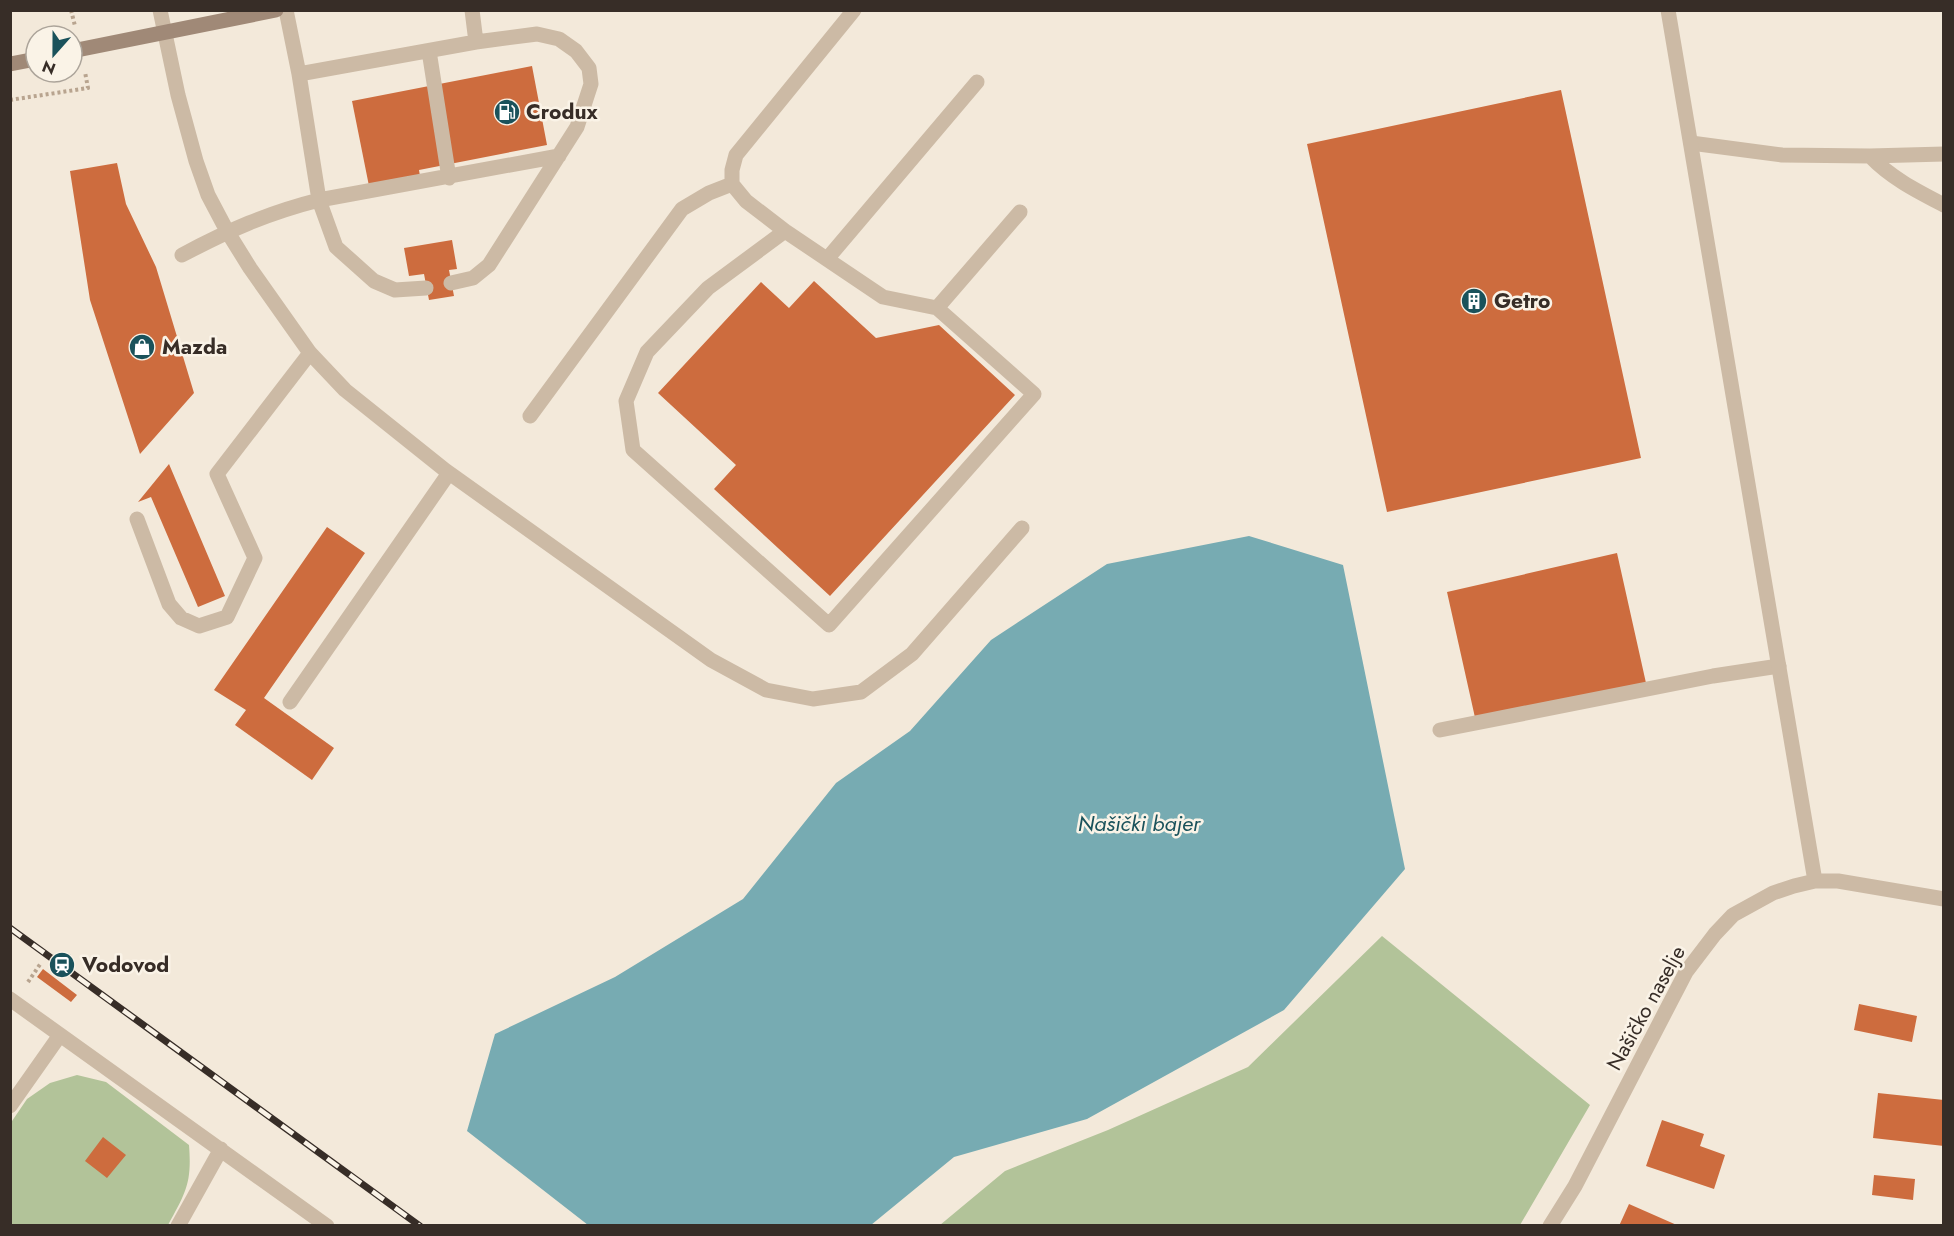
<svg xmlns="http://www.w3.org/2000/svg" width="1954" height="1236" viewBox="0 0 1954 1236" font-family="Jost,sans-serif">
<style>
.green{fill:#b2c399}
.water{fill:#77abb2}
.building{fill:#cd6c3e}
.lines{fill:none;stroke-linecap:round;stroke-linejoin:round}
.path{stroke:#b8a48f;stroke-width:4;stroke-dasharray:3 3;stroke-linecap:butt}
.service{stroke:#ccbaa5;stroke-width:15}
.minor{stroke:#ccbaa5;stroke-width:15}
.secondary{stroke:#a08977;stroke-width:15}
.rail-casing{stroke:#372d27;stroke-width:7}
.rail{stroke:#faf3e7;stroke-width:4.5;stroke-dasharray:14;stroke-linecap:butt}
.labels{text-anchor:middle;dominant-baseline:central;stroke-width:5;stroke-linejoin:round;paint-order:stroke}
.poi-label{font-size:21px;font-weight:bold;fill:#372d27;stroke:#faf3e7;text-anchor:start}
.street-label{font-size:21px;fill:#372d27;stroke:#faf3e7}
.water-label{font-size:22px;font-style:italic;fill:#1a525b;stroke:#faf3e7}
</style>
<rect width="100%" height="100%" fill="#f3e9da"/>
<path class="green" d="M1382,936l208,169 -70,120h-580l65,-54 103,-41 140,-63z
M77,1075l29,7 83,63c3,38 -3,47 -21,80h-157l-1,-101 17,-25 23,-16z"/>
<path class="water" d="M1249,536l94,29 62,304 -121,141 -197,109 -133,38 -83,68h-283l-121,-94 28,-97 120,-57 128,-78 93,-116 74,-52 81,-91 116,-76z"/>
<path class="building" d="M532,66l15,79 -128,25 1,6 -51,10 -17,-85z
M1561,90l80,368 -254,54 -80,-368z
M117,163l9,41 30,63 38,126 -54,61 -50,-154 -20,-129z
M452,240l5,29 -8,1 5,26 -25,4 -5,-26 -15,2 -5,-28z
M814,281l62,57 63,-13 76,70 -185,201 -116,-107 22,-24 -78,-72 103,-111 28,26z
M169,464l56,132 -27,11 -47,-110 -13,5z
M327,527l38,26 -101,145 70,50 -22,32 -77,-55 11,-15 -32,-20z
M1617,553l29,130 -170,39 -29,-130z
M43,969l34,26 -6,7 -34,-25z
M1859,1004l58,12 -5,26 -58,-12z
M1878,1093l66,7v46l-71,-8z
M1662,1120l42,14 -4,12 25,9 -11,34 -68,-23z
M103,1137l23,18 -19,23 -22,-17z
M1874,1175l41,4 -2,21 -41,-5z
M1629,1204l50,22h-60z"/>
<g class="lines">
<path class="path" d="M71,10l4,16
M10,100l78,-12 -3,-16
M28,982l13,-19"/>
<path class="service" d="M160,10l18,85 18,66 12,34 19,36 23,37 60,85 35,37 100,80 266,190 55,30 47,9 48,-7 51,-38 110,-126
M472,10l4,32
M854,10l-118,145 -4,15v14l14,17 39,30 98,66 54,11 83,-96
M429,51l20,127
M299,74l177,-32 61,-8 22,5 17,12 13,17 2,16 -14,43 -88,138 -16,13 -22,5
M1691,143l91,12 88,1 74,-2
M1870,156c21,22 47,35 74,49
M785,231l-77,57 -61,64 -21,49 7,49 196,175 205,-231 -97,-86
M182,255c47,-25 86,-42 137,-55l-20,-126 -13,-64
M827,259l150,-177
M426,288l-31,2 -21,-9 -38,-34 -17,-47 240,-44
M530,416l152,-207 27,-16 23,-9
M137,519l32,85 12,14 18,8 28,-9 28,-59 -38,-84 93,-121
M290,702l159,-229
M1440,730l273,-54 66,-10"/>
<path class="minor" d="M1668,10l147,871
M10,999l317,227
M10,1106l50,-71
M178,1226l43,-77
M1550,1226l25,-40 111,-214 29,-38 18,-19 40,-22 21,-7 21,-5h23l106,18"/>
<path class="secondary" d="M72,51l204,-41
M10,64l26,-5"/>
<g class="rail-casing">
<path id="rail" d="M10,928l410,298"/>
</g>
<use href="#rail" class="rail"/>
</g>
<defs>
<g id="fuel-disc" transform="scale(1.35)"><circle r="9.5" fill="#1a525b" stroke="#faf3e7"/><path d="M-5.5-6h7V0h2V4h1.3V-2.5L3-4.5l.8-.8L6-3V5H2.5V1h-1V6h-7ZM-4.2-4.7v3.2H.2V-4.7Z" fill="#fff"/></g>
<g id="building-disc" transform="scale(1.35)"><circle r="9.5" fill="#1a525b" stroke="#faf3e7"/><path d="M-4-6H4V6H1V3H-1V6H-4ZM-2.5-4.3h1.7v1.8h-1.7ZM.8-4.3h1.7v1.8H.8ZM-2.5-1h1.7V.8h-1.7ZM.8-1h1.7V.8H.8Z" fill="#fff"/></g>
<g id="shop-disc" transform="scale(1.35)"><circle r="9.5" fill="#1a525b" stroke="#faf3e7"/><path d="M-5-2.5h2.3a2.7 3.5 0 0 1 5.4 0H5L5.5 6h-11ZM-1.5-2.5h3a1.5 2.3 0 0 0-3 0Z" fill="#fff"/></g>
<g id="station-disc" transform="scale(1.35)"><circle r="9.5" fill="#1a525b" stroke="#faf3e7"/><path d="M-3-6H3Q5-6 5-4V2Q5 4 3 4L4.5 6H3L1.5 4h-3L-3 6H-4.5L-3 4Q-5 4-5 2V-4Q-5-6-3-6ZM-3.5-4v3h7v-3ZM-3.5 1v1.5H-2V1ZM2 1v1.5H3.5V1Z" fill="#fff"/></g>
</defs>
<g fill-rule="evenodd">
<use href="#fuel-disc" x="507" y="112"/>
<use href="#building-disc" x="1474" y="301"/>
<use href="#shop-disc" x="142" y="347"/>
<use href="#station-disc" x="62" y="965"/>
</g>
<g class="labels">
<g class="poi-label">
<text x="526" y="112">Crodux</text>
<text x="1494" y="301">Getro</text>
<text x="162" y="347">Mazda</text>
<text x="82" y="965">Vodovod</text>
</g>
<g class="street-label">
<text transform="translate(1646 1008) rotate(-61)">Našičko naselje</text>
</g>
<g class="water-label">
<text x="1139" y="823">Našički bajer</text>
</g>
</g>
<rect width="1954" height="1236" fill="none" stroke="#372d27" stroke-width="24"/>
<g transform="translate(54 54) rotate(201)"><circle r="28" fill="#faf3e7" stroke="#aca49a" stroke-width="1.5"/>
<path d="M0-4.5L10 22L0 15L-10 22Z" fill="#1a525b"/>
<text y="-9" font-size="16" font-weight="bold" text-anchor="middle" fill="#372d27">N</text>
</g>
</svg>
